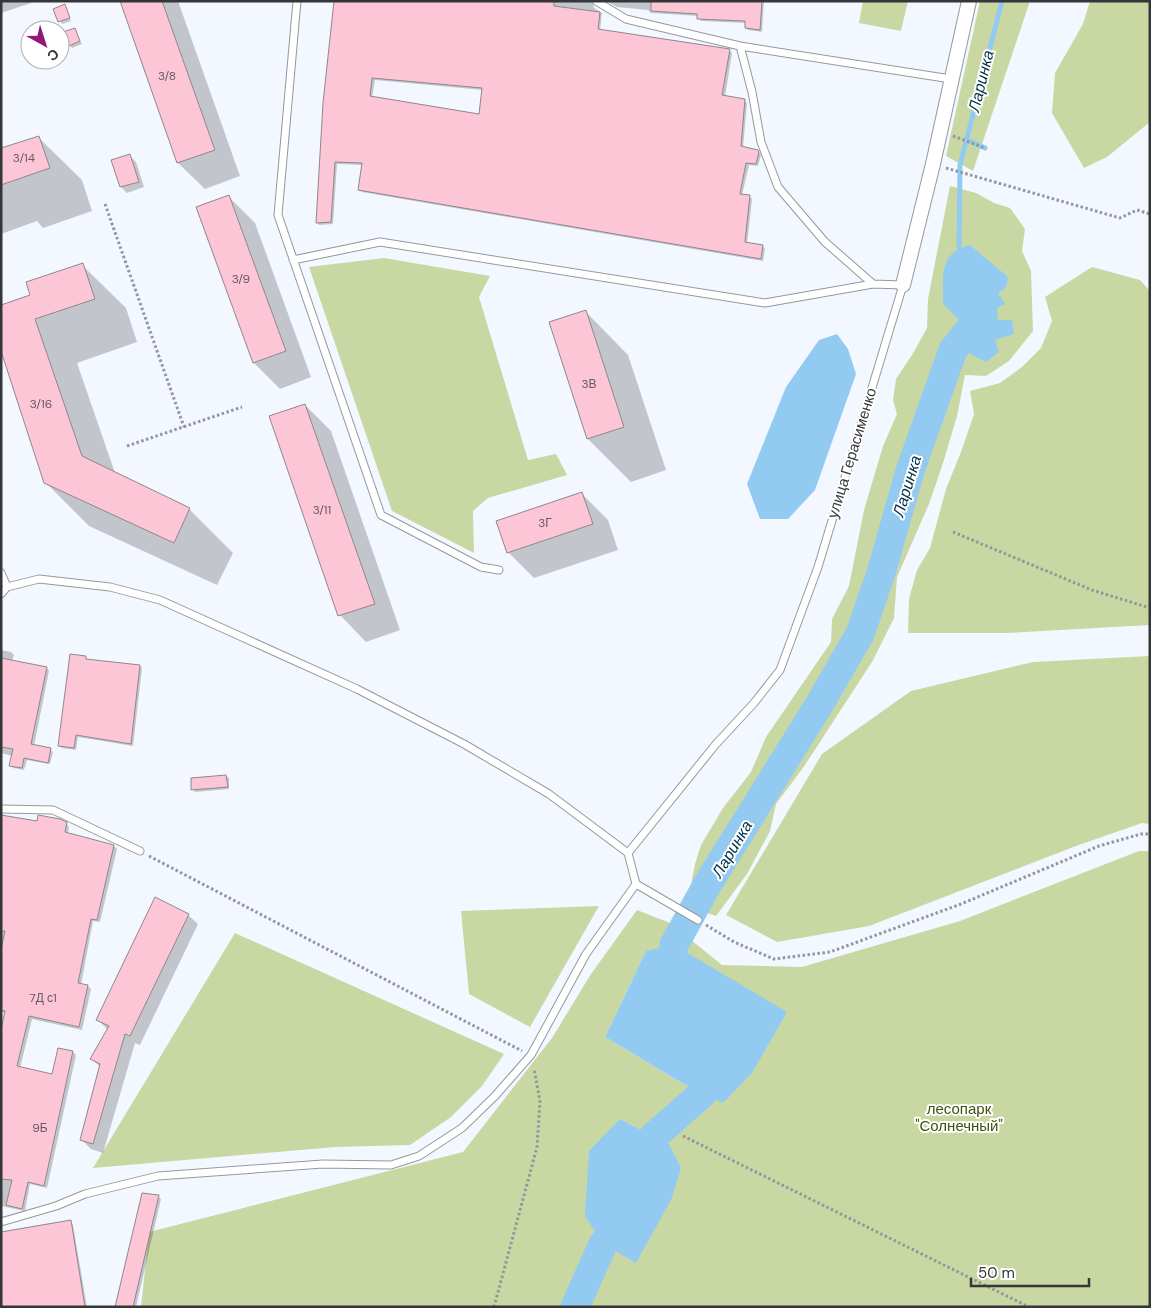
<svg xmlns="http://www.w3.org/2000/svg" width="1151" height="1308" viewBox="0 0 1151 1308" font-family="'DM Sans',sans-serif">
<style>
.green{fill:#c9d8a3;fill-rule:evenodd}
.water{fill:#93caf2}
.shadow{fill:#0003;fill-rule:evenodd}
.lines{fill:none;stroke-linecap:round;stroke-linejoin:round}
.stream{stroke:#93caf2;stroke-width:5}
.river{stroke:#93caf2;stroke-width:29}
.building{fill:#fcc6d6;stroke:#8f8789;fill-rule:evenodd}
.lane-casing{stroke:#95989f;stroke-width:9}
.street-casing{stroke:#95989f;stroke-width:16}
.path{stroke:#94969c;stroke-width:3;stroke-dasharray:2.5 2.5;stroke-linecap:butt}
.lane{stroke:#fff;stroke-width:7}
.street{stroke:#fff;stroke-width:14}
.labels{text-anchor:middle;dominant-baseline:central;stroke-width:4;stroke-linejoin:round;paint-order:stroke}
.number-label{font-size:12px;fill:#675a60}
.street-label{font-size:15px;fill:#353639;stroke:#fff}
.park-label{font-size:15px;fill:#424f0e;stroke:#fff}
.water-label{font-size:16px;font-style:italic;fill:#012f49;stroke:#fff}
</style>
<rect width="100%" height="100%" fill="#f3f7ff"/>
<path class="green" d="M863,1h45l-7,30 -42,-8z
M980,1h50l-57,170 -27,-15z
M1090,1h60v121l-43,35 -23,11 -32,-55 3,-40 28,-49z
M950,186l26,7 18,10 16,5 15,21 -3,22 9,20 2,60 -24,30 -23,15 -21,-1 -8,41 -14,47 -14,41 -32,73 -3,41 -22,44 -69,106 -27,36 -6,27 -23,43 -31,42 -12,-4 -12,-7 -3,-10 6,-31 6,-19 22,-37 28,-36 15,-35 65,-95 1,-23 17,-33 15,-76 19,-64 14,-32 -4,-14 3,-21 16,-24 15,-27 1,-29z
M384,258l106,18 -11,21 49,163 28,-6 11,21 -79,23 -15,13 1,42 -82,-42 -83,-244z
M1092,267l48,13 10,11v334l-143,8h-99l1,-34 8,-29 13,-22 16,-59 15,-37 13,-38 -4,-23 30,-8 22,-16 19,-19 11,-27 -7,-24z
M1150,656v168l-8,-1 -66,23 -207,80 -92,16 -51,-27 96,-161 89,-63 122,-29z
M1139,851h11v456h-1009l8,-75 314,-80 89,-114 39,-64 46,-64 33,13 52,42 80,2 158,-46zM646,951l77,151 -41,-19 -77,-46zM620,1119l49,25 2,56z
M599,906l-69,121 -61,-33 -8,-83z
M235,933l269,121 -22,32 -31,31 -41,28 -75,2 -242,21z"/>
<path class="water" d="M970,245l38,32 -2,11 -8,5 7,11 -8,4 1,12h14l2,14 -19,6 4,12 -13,10 -16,-8 -17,-4v-23l7,-6 -17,-17c0,-26 -5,-52 27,-59z
M837,334l11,15 8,25 -41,116 -27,29h-28l-13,-35 39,-97 33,-47z
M674,945l113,67 -35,61 -29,30 -41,-20 -77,-46 41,-86z
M620,1119l49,25 12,24 -10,32 -35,63 -33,-19 -18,-28 4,-65z"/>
<path class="shadow" d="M1,1h29l1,2 -30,10z
M121,1h57l62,175 -35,13 -27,-26z
M335,1h259l-1,3 1,4 8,5 -2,18 129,19 3,3 -7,44 19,3 3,3 -4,45 15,3 3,4 -3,11 -9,-1 -7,30 7,1 3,3 -5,45 16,2 2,3 -2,12 -401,-69 -3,-2 4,-25 -26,-1 -4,60 -14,1 -2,-3zM375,80l108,10 -3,25 -108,-17z
M606,1h158l-2,31 -14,-2 -2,-2v-5l-45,-2 -3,-5 -47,-3 -3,-3 -31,-3z
M64,6l7,15 -9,3 -7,-14z
M74,30l8,14 -10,4 -2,-3z
M38,137l44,43 10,31 -49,17 -6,-7 -36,13v-85z
M130,156l6,6 8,25 -17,6 -6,-6z
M229,197l26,26 56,154 -31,12 -26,-26z
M82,265l44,43 11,34 -60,21 38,110 75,37 43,43 -16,32 -128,-59 -44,-44 -13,-186z
M585,311l43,44 38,115 -35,12 -43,-43 -38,-116z
M305,405l26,26 69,199 -34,12 -26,-27z
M582,494l26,26 10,30 -84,28 -26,-26z
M1,650l10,2 3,3 -2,6 35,7 2,3 -15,75 16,3 3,3 -3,12 -23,-4 -3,10 -11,-2 -2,-3 2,-9 -12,-3z
M85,658l3,2 52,6 2,2 -9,78 -55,-9 -2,13 -14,-2 -3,-2z
M226,776l3,2v11l-34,3 -2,-3z
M1,818l37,5h28l3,4 -1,7 46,12 3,3 -17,73 -7,-1 -12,64 7,1 3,3 -9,41 -50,-11 -12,49 33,7 20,-23 3,3 -29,133 -17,-4 -5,27 -24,-5v-169l5,-24 -5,-1z
M188,915l10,9 -58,121 -5,-2 -32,110 -12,-4 -10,-10 20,-71 -9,-9 16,-29 -10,-10z
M158,1196l3,3 -25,108h-19z
M70,1221l3,4 14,82h-86z"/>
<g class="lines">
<path class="stream" d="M967,140l18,8
M959,247l1,-82 42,-164"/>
<path class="river" d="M674,945l33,-60 112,-180 41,-71 21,-61 29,-102 43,-121 24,-30
M653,1137l50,-44
M575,1307l28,-63"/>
</g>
<path class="building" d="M120,1h42l53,149 -38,13z
M334,1h211l9,1v4l46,6 -2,17 132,20 -8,46 23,4 -4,47 17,4 1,2 -3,12 -10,-1 -6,31 10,1 -5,47 18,3 -2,14 -403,-69 4,-27 -27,-1 -4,60 -15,1 7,-120zM372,78l110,10 -3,26 -109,-18z
M651,1h111l-2,29 -15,-2v-7l-48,-2v-5l-46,-3z
M65,4l5,14 -12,4 -5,-13z
M75,28l5,13 -11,5 -6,-14z
M39,136l11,32 -49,17v-37z
M130,154l9,28 -19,5 -9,-27z
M229,195l57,156 -33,12 -57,-156z
M83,263l12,36 -60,20 47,137 108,52 -16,35 -130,-60 -43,-132v-46l29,-10 -4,-13z
M586,310l38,117 -37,12 -38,-117z
M305,404l70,200 -37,12 -69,-200z
M582,492l11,32 -86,29 -11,-32z
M70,654l16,2v3l54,6 -9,79 -55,-9 -2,13 -16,-2z
M1,658l46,9 -16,77 20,4 -3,15 -24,-5 -2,10 -13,-2 4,-17 -12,-2z
M226,775l2,12 -37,3v-12z
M1,815l36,6 1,-6 22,4 7,3 -2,10 49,13 -17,75 -6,-1 -13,64 10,2 -9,42 -50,-11 -12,50 35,8 6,-26 15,3 -29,135 -16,-4 -6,27 -16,-4 6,-25 -11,-1v-149l4,-19 -4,-1v-60l4,-19h-4z
M155,897l34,17 -59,122 -5,-2 -32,110 -13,-4 20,-76 -10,-5 19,-33 -13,-6z
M142,1193l17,2 -26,112h-18z
M71,1220l14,87h-84v-75z"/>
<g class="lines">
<g class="lane-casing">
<path id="lane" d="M297,1l-19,214 103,300 100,52 18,3
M596,1l30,18 114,27 211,33
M740,46l12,46 9,50 17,45 47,55 48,42
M293,260l87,-18 385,61 108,-19 30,1 -85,282 -38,103 -26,33 -38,41 -88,109
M1,573l6,14
M1,594l6,-7
M1,809l52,1 87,41
M636,884l62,36
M1,1222l55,-16 29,-12 73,-18 165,-12 68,1 28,-9 43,-28 33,-32 36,-41 55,-101 50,-70 -8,-31 -79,-59 -85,-50 -107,-55 -197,-89 -50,-13 -71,-8 -32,8"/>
</g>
<g class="street-casing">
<path id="street" d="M903,285l30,-121 36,-163"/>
</g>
<path class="path" d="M953,136l32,12
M946,168l174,50 17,-8 13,4
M105,204l79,223
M127,446l115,-39
M953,532l139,58 58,18
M149,856l373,195
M706,925l28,17 40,17 56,-7 131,-48 138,-58 42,-12h9
M683,1136l346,171
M494,1307l43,-160 3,-46 -6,-32"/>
<use href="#lane" class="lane"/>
<use href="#street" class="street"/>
</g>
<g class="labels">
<g class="number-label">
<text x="167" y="76">3/8</text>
<text x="24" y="158">3/14</text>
<text x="241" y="279">3/9</text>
<text x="589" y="384">3В</text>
<text x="41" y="404">3/16</text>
<text x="322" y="510">3/11</text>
<text x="545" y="523">3Г</text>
<text x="43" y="998">7Д с1</text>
<text x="40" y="1128">9Б</text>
</g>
<g class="street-label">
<text transform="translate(852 453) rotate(-73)">улица Герасименко</text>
</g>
<g class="park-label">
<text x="959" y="1109">лесопарк<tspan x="959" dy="17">"Солнечный"</tspan></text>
</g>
<g class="water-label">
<text transform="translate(981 81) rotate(-76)">Ларинка</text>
<text transform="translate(907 486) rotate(-73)">Ларинка</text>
<text transform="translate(732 849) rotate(-59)">Ларинка</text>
</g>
</g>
<rect width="1151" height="1308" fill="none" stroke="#353639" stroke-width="5"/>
<g transform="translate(45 45) rotate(141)"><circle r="24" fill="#ffffff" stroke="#aeafb0"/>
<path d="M0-4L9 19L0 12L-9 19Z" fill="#8f1979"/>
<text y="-8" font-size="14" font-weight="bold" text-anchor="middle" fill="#353639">С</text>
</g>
<path d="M971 1278v8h118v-8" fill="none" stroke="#353639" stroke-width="2.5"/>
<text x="978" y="1278" font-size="15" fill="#353639" stroke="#ffffff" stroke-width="4" paint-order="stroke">50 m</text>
</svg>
